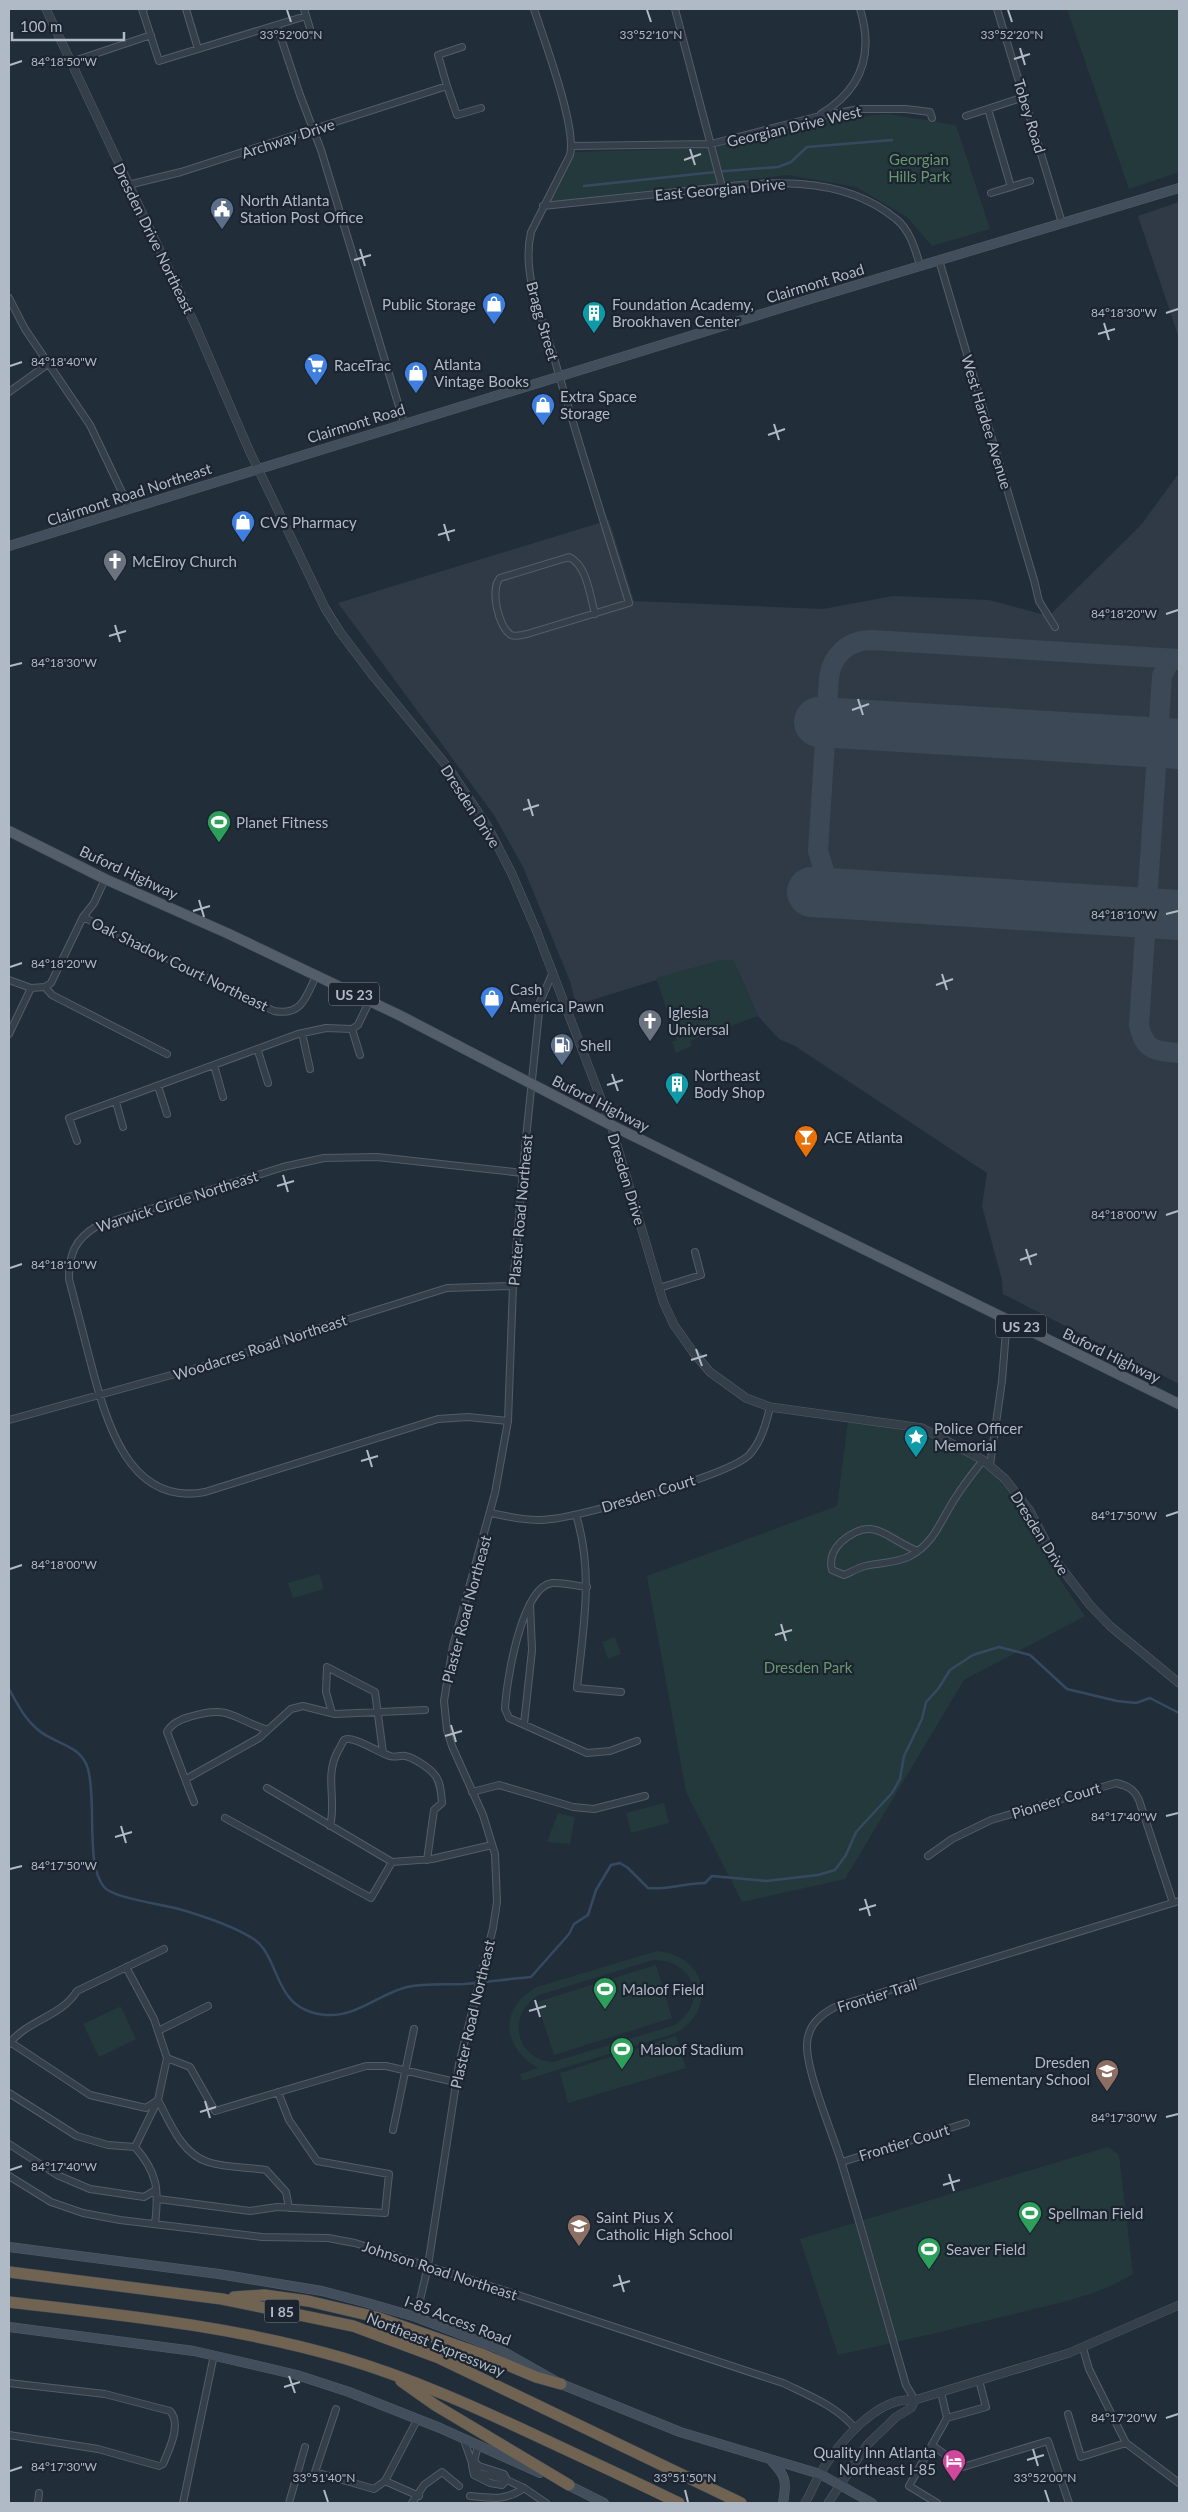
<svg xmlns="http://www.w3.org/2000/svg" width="1188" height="2512" viewBox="0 0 1188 2512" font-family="Lato,sans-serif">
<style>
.airport{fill:#303a47}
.green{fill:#24393b;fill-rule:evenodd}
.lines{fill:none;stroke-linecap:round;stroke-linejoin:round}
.stream{stroke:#354a61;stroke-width:2.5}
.taxiway{stroke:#3c4856;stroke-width:20}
.runway{stroke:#3c4856;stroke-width:50}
.minor-casing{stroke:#535d68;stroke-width:8}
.tertiary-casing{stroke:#535d68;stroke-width:9}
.secondary-casing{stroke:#535d68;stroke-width:10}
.primary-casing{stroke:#3f4853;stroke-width:11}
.motorway-casing{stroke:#404a55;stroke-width:12}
.minor{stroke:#353f4a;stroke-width:6}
.tertiary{stroke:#353f4a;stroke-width:8}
.secondary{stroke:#434e5d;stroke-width:9}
.primary{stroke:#535e6a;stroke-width:10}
.motorway{stroke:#706352;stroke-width:11}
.ticks{fill:none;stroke:#b0bac6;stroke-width:2}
.labels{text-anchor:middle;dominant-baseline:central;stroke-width:4.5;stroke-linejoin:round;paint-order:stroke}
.shield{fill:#1b242f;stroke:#838d99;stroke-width:1}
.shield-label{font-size:14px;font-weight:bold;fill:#b0bac6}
.street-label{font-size:15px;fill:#b0bac6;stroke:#1b242f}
.park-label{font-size:15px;fill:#689770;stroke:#1b242f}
.poi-label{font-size:15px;fill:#b0bac6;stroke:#1b242f;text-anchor:start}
.ticks-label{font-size:12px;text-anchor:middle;fill:#b0bac6;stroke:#1b242f;stroke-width:4.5;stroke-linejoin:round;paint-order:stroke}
</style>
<rect width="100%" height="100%" fill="#222d3a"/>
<path class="airport" d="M1179,202v136l-41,-122z
M1179,473v911l-176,-90 -1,-14 -20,-74 5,-33 -192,-127 -16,-7 -21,-23 -25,-56h-12l-145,45 -6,-24 -47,-114 -29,-52 -156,-212 271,-83 25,81 189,8 70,-13 96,4 60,16 92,-91z"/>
<path class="green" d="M1067,9h112v163l-50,17z
M888,114l68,11 34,104 -58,17 -25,-29 -51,-30 -68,-12 -240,27 27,-50 134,-4 116,-28z
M721,960h12l25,56 -68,25 2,5 -16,7 -4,-11 5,-2 -21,-62z
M848,1421c73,10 138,26 178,93 11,19 20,39 30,58 8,15 19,29 29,44l-121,64 -119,199 -103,23 -56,-110 -39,-216 190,-70z
M319,1574l5,15 -31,9 -5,-15z
M615,1637l6,17 -13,5 -6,-17z
M664,1803l5,20 -38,10 -5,-20z
M558,1813l17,4 -5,27 -23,-2z
M657,1951c49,4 62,57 19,82l-154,48 -2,-7 18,-6c-37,-21 -39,-61 -1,-81zM653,1960c41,-1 56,42 22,65l-122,37c-38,-2 -47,-49 -14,-67z
M656,1965l16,53 -118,37 -17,-53z
M119,2007h2l15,32 -37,18 -16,-33z
M676,2036l10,32 -118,35 -8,-30z
M1108,2147l11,8 14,119c-35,22 -76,29 -115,39 -60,15 -120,29 -180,42l-38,-116z"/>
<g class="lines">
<path class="stream" d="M584,186l141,-15 53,-4 13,-5 16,-15 85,-7
M9,1689c8,14 15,29 28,40 16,15 44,15 51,40 9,31 -3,96 16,118 9,11 57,17 75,22 24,7 52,16 73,29 31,19 18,73 75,77 29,2 52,-21 80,-28 19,-4 38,-2 57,-3 22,-2 45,-5 67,-7l38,-43 5,-10 14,-9 8,-25 15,-25 9,-2 8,5 20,20c20,2 37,-5 57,-5l7,-7 54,5 52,-6 17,-5 11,-15 10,-23 36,-39 8,-14 4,-23 18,-37 4,-17 12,-13 12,-19 23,-15 26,-8 31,8 37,34 50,12 19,2 14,-5 29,15"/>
<path class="taxiway" d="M1179,659l-10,3 -7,14 -23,349c5,26 17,26 40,28
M826,877l-8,-26 11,-173c3,-23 19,-38 43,-38l307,19"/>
<path class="runway" d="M819,722l360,22
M812,892l367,23"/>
<g class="minor-casing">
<path id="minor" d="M144,9h-2l17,52 147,-45
M186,9l12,40
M304,9l8,26
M534,9c10,31 43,118 36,146l-39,77c-10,43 12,88 24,129 23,81 49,161 74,242l-102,31c-6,1 -10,3 -16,1 -13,-8 -21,-46 -11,-57l69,-21c18,8 21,39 26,57
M675,9l47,178
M997,9l65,214
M277,26l23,69 21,55 83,273
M71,62l80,-27
M447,86l-9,-31 24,-8
M988,109l23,78
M821,114c41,-25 53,-60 39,-105
M966,116l58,-19
M572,146l139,-2 105,-27 43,-8h47l24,3 2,6
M128,185l53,-13 266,-86 10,29 24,-7
M991,193l39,-12
M543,206c44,-5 88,-9 133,-14 72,-8 159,-24 220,27 14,11 19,30 24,46
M939,260l95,320 5,21 16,26
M9,298l16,31 65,96 40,84
M9,392l39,-28
M83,917l191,94c28,5 32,-14 42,-35
M9,980l22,8
M45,987l7,8 115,59
M352,1029l8,26
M302,1033l8,36
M9,1034l22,-46 14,-1 6,-4 32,-66 11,-14 11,-24
M258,1051l10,32
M214,1065l9,32
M158,1086l9,28
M116,1102l7,25
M77,1141l-8,-23 229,-84 28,-6 26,1 6,-4 11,-23
M659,1288l42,-13 -6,-23
M9,1420l220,-61 43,-16 175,-55 66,-2
M508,1421l-40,-4 -30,2 -233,73c-78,15 -100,-75 -115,-132 -7,-27 -14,-54 -21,-81 0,-25 6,-40 28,-53l186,-59 41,-9 53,-1 146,16
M990,1465l12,-84 5,-63
M491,1513c19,4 40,9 60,6 32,-3 178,-44 198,-64 12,-13 17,-31 21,-48
M576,1515c18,57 7,115 1,173l44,4
M918,1551c-31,-11 -44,-38 -77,-9 -8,8 -12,17 -9,28l12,5c7,-3 14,-7 21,-9 15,-4 30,-2 45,-10 25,-13 31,-37 46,-59 8,-13 18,-25 27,-37
M587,1587c-11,-1 -24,-5 -35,-4 -31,4 -46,101 -47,126l4,9 78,35 23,-2 27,-10
M332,1713l-6,-21 1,-25 48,25 8,61
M524,1724l8,-74 -2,-46
M186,1779l73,-41 32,-29 12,-3 32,8 90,-4
M267,1788l125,74 40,-3 60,-14
M472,1792l27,-7 74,22 21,2 51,-13
M194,1802l-27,-70c4,-8 14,-13 22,-15 42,-13 43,2 79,13
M225,1818l146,80 21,-36
M330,1826c7,-27 -6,-49 8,-75 2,-3 4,-8 6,-11 7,-6 37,14 46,16 5,2 10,-1 15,0 8,1 24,12 29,18 7,7 7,20 8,29l-8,7 -7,50
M928,1856l24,-17 39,-19 125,-37c12,3 18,6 23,17l34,103
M126,1967l28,52 13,39 23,9 25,44 151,-45h20l69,16
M158,2031l50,-25
M10,2042l80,53 56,13 12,-8 -23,47
M9,2044c18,-24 52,-27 68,-53l87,-42
M167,2058l-9,42c12,23 24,54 50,62 18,6 40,5 58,8l20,22 3,16
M9,2093l68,43 31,9 27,2c23,26 24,43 20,77
M393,2130l21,-101
M9,2144l48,31 33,14 54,8 10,-6 4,8 92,12 27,-4 108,6 4,-39 -72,-13 -28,-41 -11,-28
M842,2162l124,-39
M9,2176l42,26 32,11 37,7 142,17 66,1 27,5 154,49 274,91c27,13 53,23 72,45
M416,2317l12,-51 31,-202 34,-136 4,-26 -2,-48 -12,-39 -31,-69 -5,-16 -3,-29 9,-55 42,-153 13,-72 5,-135 12,-138 15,-146 13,-30
M1083,2348l6,21 37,74 53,40
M9,2383l96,11 65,17c12,13 -1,39 -7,53l-4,2 -61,-17 -89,-14
M941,2392l6,26 39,-11 -7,-27
M915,2400l-9,-15c-22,-75 -42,-150 -65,-224 -9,-29 -35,-90 -34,-117 1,-19 13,-29 28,-37l344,-106
M336,2409l-21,63 59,17 11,-8 32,-61
M1068,2414l13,43 45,-14
M464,2440l8,23 7,10 28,7 17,8 22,15
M478,2446l-4,15 5,5 25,8 3,6
M933,2446l30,21 85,-26 21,62
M472,2466l2,9 16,8 12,2 5,-5
M385,2481l34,15
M470,2496c21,2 36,5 54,-8
M38,2503l1,-10
M183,2503l31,-148
M289,2503l16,-56
M412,2503l12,-18 18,-13 17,14
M937,2503l-28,-17 38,-68"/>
</g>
<g class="tertiary-casing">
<path id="tertiary" d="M46,9l150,318 53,123 76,158 15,24 34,45 76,93 38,57 24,47 25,58 74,193 52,176 11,24 19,27 17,20 36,26 24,9 152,21 61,32 22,19 25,32 26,50 34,44 20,21 69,57
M805,2503c6,-10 10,-21 16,-31 18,-29 57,-77 94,-72l154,-47 110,-48
M828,2503l39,-58 29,-28 15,-9 4,-8"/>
</g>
<g class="secondary-casing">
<path id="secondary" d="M9,546l798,-246 372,-112
M9,2247l210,27 103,17 42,11 52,15 81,31 64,36 119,48 140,42 52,29
M9,2327l185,24 103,24 52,17 91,36 100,45
M770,2459c16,17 17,21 13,44
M564,2483l40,20"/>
</g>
<g class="primary-casing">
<path id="primary" d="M9,831l96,48 124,55 172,82 210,109 568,279"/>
</g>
<g class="motorway-casing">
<path id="motorway" d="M9,2272l213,27 131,27 86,32 302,145
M234,2297l30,-2 44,6 68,16 108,38 52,22 25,7
M9,2302c112,13 225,24 334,56 68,20 132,49 196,79 47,22 93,43 140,66
M401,2381l34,24 134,80"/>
</g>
<use href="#minor" class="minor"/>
<use href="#tertiary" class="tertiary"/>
<use href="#secondary" class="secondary"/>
<use href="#primary" class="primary"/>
<use href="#motorway" class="motorway"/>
</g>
<path class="ticks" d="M287,10l4,12M647,10l4,12M1008,10l4,12M1020,48l5,17M1014,59l16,-5M10,65l12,-4M690,149l5,16M684,160l17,-6M360,249l5,17M354,260l17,-5M1166,313l12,-4M1104,323l5,17M1098,334l17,-5M10,366l12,-4M774,424l5,16M768,435l17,-6M444,524l5,17M438,535l17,-5M1166,614l12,-4M115,625l5,17M109,636l17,-5M10,666l12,-3M858,699l5,16M852,710l17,-6M528,799l5,17M523,810l16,-5M199,900l5,17M193,911l17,-5M1166,914l12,-3M10,967l12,-4M942,974l5,16M936,985l17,-6M612,1074l6,17M607,1085l16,-5M283,1175l5,17M277,1186l17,-5M1166,1215l12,-4M1026,1249l5,16M1020,1260l17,-6M10,1268l12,-4M696,1349l6,17M691,1360l16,-5M367,1450l5,17M361,1461l17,-5M1166,1516l12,-4M10,1569l12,-4M781,1624l5,17M775,1635l17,-5M451,1725l5,17M445,1736l17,-5M1166,1816l12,-3M121,1826l5,17M115,1837l17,-5M10,1869l12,-3M865,1899l5,17M859,1910l17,-5M535,2000l5,17M529,2011l17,-5M205,2101l5,17M200,2112l16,-5M1166,2117l12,-3M10,2170l12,-4M949,2174l5,17M943,2185l17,-5M619,2275l5,17M613,2286l17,-5M289,2376l6,17M284,2387l16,-5M1166,2418l12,-4M1033,2449l5,17M1027,2460l17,-5M10,2471l12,-4M324,2490l4,12M685,2490l3,12M1045,2490l4,12"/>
<defs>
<g id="civic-pin" transform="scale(1.25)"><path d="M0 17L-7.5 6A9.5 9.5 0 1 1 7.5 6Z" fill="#5c6f8a" stroke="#1b242f"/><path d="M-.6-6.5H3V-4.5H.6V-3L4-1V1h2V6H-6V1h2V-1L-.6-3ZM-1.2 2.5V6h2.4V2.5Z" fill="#fff"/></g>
<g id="shop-pin" transform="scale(1.25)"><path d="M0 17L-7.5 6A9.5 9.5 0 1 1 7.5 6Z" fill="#3f7fe0" stroke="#1b242f"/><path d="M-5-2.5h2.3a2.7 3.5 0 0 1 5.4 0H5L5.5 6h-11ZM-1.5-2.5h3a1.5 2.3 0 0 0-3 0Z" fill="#fff"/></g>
<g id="building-pin" transform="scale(1.25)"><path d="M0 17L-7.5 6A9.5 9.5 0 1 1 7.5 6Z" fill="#0f9aa8" stroke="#1b242f"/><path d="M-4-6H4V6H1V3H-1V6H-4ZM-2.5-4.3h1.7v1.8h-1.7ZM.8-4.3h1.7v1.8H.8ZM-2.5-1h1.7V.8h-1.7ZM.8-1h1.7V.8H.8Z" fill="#fff"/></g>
<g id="supermarket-pin" transform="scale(1.25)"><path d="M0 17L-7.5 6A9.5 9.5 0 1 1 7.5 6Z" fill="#3f7fe0" stroke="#1b242f"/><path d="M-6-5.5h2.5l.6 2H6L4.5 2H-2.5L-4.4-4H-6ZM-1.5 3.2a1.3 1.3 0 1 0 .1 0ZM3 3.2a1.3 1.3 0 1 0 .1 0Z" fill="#fff"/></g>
<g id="church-pin" transform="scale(1.25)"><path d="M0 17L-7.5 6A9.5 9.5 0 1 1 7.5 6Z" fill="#6b7280" stroke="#1b242f"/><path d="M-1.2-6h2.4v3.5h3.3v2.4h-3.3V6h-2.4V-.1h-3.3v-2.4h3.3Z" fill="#fff"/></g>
<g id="stadium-pin" transform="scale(1.25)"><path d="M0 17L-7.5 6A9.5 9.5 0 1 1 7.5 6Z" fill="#2e9e5b" stroke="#1b242f"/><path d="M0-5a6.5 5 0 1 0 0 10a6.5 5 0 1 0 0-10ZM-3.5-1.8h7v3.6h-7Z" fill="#fff"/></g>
<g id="fuel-pin" transform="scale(1.25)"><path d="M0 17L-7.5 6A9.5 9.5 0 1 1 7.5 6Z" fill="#5c6f8a" stroke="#1b242f"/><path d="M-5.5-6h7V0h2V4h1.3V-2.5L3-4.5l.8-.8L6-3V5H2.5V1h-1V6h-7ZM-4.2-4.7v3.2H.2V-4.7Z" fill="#fff"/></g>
<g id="bar-pin" transform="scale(1.25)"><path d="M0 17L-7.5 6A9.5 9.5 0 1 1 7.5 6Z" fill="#e8710a" stroke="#1b242f"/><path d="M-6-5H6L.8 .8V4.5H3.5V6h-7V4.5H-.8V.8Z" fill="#fff"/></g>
<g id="sight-pin" transform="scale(1.25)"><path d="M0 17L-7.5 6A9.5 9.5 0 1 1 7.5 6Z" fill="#0f9aa8" stroke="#1b242f"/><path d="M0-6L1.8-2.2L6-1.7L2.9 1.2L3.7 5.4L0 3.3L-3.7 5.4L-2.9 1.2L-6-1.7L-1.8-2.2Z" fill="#fff"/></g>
<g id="school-pin" transform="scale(1.25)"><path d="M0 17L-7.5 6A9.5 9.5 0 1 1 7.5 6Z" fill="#8d6e63" stroke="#1b242f"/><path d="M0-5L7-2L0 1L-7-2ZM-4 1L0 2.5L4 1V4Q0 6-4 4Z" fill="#fff"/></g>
<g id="hotel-pin" transform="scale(1.25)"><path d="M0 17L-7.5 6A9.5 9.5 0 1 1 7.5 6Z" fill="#d1479c" stroke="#1b242f"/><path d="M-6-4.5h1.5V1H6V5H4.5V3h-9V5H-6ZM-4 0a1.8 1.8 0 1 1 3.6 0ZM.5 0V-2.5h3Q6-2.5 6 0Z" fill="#fff"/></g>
</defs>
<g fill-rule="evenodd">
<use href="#civic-pin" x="222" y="209"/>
<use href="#shop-pin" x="494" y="304"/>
<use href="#building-pin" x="594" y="313"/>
<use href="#supermarket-pin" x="316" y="365"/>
<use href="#shop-pin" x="416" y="373"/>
<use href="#shop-pin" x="543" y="405"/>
<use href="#shop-pin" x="243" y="522"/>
<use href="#church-pin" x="115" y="561"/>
<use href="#stadium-pin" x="219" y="822"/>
<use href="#shop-pin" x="492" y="998"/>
<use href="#church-pin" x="650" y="1021"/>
<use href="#fuel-pin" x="562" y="1045"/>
<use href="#building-pin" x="677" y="1084"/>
<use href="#bar-pin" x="806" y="1137"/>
<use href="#sight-pin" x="916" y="1437"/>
<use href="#stadium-pin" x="605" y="1989"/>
<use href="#stadium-pin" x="622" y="2049"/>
<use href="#school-pin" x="1107" y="2071"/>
<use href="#stadium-pin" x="1030" y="2213"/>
<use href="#school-pin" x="579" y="2226"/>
<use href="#stadium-pin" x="929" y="2249"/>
<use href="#hotel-pin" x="954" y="2461"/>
</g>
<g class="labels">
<g class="shield">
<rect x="329" y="982.5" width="50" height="23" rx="4"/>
<rect x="996" y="1314.5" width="50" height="23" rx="4"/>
<rect x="264.5" y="2299.5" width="35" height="23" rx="4"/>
</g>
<g class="shield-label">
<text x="354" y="994">US 23</text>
<text x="1021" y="1326">US 23</text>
<text x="282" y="2311">I 85</text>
</g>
<g class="street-label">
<text transform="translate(1030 116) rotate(73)">Tobey Road</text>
<text transform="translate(794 126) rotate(-13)">Georgian Drive West</text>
<text transform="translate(288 138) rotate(-18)">Archway Drive</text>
<text transform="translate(720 189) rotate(-5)">East Georgian Drive</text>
<text transform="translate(154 238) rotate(64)">Dresden Drive Northeast</text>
<text transform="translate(815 283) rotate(-17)">Clairmont Road</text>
<text transform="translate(543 321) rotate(74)">Bragg Street</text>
<text transform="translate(987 422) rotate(73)">West Hardee Avenue</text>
<text transform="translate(356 423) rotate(-17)">Clairmont Road</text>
<text transform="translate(129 494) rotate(-18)">Clairmont Road Northeast</text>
<text transform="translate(471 806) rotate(57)">Dresden Drive</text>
<text transform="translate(129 872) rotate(25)">Buford Highway</text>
<text transform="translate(180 964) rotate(26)">Oak Shadow Court Northeast</text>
<text transform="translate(601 1103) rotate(27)">Buford Highway</text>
<text transform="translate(627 1179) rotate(73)">Dresden Drive</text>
<text transform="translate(177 1201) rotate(-18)">Warwick Circle Northeast</text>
<text transform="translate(520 1210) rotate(-85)">Plaster Road Northeast</text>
<text transform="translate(260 1347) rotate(-18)">Woodacres Road Northeast</text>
<text transform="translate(1112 1355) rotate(26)">Buford Highway</text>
<text transform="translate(648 1493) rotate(-17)">Dresden Court</text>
<text transform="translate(1040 1533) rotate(58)">Dresden Drive</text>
<text transform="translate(466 1609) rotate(-75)">Plaster Road Northeast</text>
<text transform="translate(1056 1800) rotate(-17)">Pioneer Court</text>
<text transform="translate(877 1995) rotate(-17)">Frontier Trail</text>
<text transform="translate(472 2014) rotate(-77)">Plaster Road Northeast</text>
<text transform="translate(904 2142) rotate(-17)">Frontier Court</text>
<text transform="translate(440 2270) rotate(18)">Johnson Road Northeast</text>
<text transform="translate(458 2320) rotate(21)">I-85 Access Road</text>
<text transform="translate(436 2344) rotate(22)">Northeast Expressway</text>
</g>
<g class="park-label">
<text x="919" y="159">Georgian<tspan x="919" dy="17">Hills Park</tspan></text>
<text x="808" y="1667">Dresden Park</text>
</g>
<g class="poi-label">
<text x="240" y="200">North Atlanta<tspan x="240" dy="17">Station Post Office</tspan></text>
<text x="476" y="304" text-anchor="end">Public Storage</text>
<text x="612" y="304">Foundation Academy,<tspan x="612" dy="17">Brookhaven Center</tspan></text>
<text x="434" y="364">Atlanta<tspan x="434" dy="17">Vintage Books</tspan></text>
<text x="334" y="365">RaceTrac</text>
<text x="560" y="396">Extra Space<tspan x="560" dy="17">Storage</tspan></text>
<text x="260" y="522">CVS Pharmacy</text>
<text x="132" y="561">McElroy Church</text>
<text x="236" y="822">Planet Fitness</text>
<text x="510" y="989">Cash<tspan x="510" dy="17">America Pawn</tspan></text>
<text x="668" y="1012">Iglesia<tspan x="668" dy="17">Universal</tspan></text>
<text x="580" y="1045">Shell</text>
<text x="694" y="1075">Northeast<tspan x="694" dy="17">Body Shop</tspan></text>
<text x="824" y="1137">ACE Atlanta</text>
<text x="934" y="1428">Police Officer<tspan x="934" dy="17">Memorial</tspan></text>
<text x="622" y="1989">Maloof Field</text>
<text x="640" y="2049">Maloof Stadium</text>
<text x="1090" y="2062" text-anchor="end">Dresden<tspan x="1090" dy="17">Elementary School</tspan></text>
<text x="1048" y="2213">Spellman Field</text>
<text x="596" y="2217">Saint Pius X<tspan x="596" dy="17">Catholic High School</tspan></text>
<text x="946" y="2249">Seaver Field</text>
<text x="936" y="2452" text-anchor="end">Quality Inn Atlanta<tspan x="936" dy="17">Northeast I-85</tspan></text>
</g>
</g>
<g class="ticks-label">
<text x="291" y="39">33°52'00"N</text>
<text x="651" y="39">33°52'10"N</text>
<text x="1012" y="39">33°52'20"N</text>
<text x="64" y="66">84°18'50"W</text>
<text x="1124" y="317">84°18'30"W</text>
<text x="64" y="366">84°18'40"W</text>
<text x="1124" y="618">84°18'20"W</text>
<text x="64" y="667">84°18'30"W</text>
<text x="1124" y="919">84°18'10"W</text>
<text x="64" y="968">84°18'20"W</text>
<text x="1124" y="1219">84°18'00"W</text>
<text x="64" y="1269">84°18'10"W</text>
<text x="1124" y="1520">84°17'50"W</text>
<text x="64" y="1569">84°18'00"W</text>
<text x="1124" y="1821">84°17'40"W</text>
<text x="64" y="1870">84°17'50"W</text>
<text x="1124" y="2122">84°17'30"W</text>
<text x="64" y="2171">84°17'40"W</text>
<text x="1124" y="2422">84°17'20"W</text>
<text x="64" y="2471">84°17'30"W</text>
<text x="324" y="2482">33°51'40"N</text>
<text x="685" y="2482">33°51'50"N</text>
<text x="1045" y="2482">33°52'00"N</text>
</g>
<rect width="1188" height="2512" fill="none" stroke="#b0bac6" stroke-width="20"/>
<path d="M12 32v8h112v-8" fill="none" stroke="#b0bac6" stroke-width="2.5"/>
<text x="20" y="32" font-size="15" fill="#b0bac6" stroke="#1b242f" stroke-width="4" paint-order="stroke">100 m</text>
</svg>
